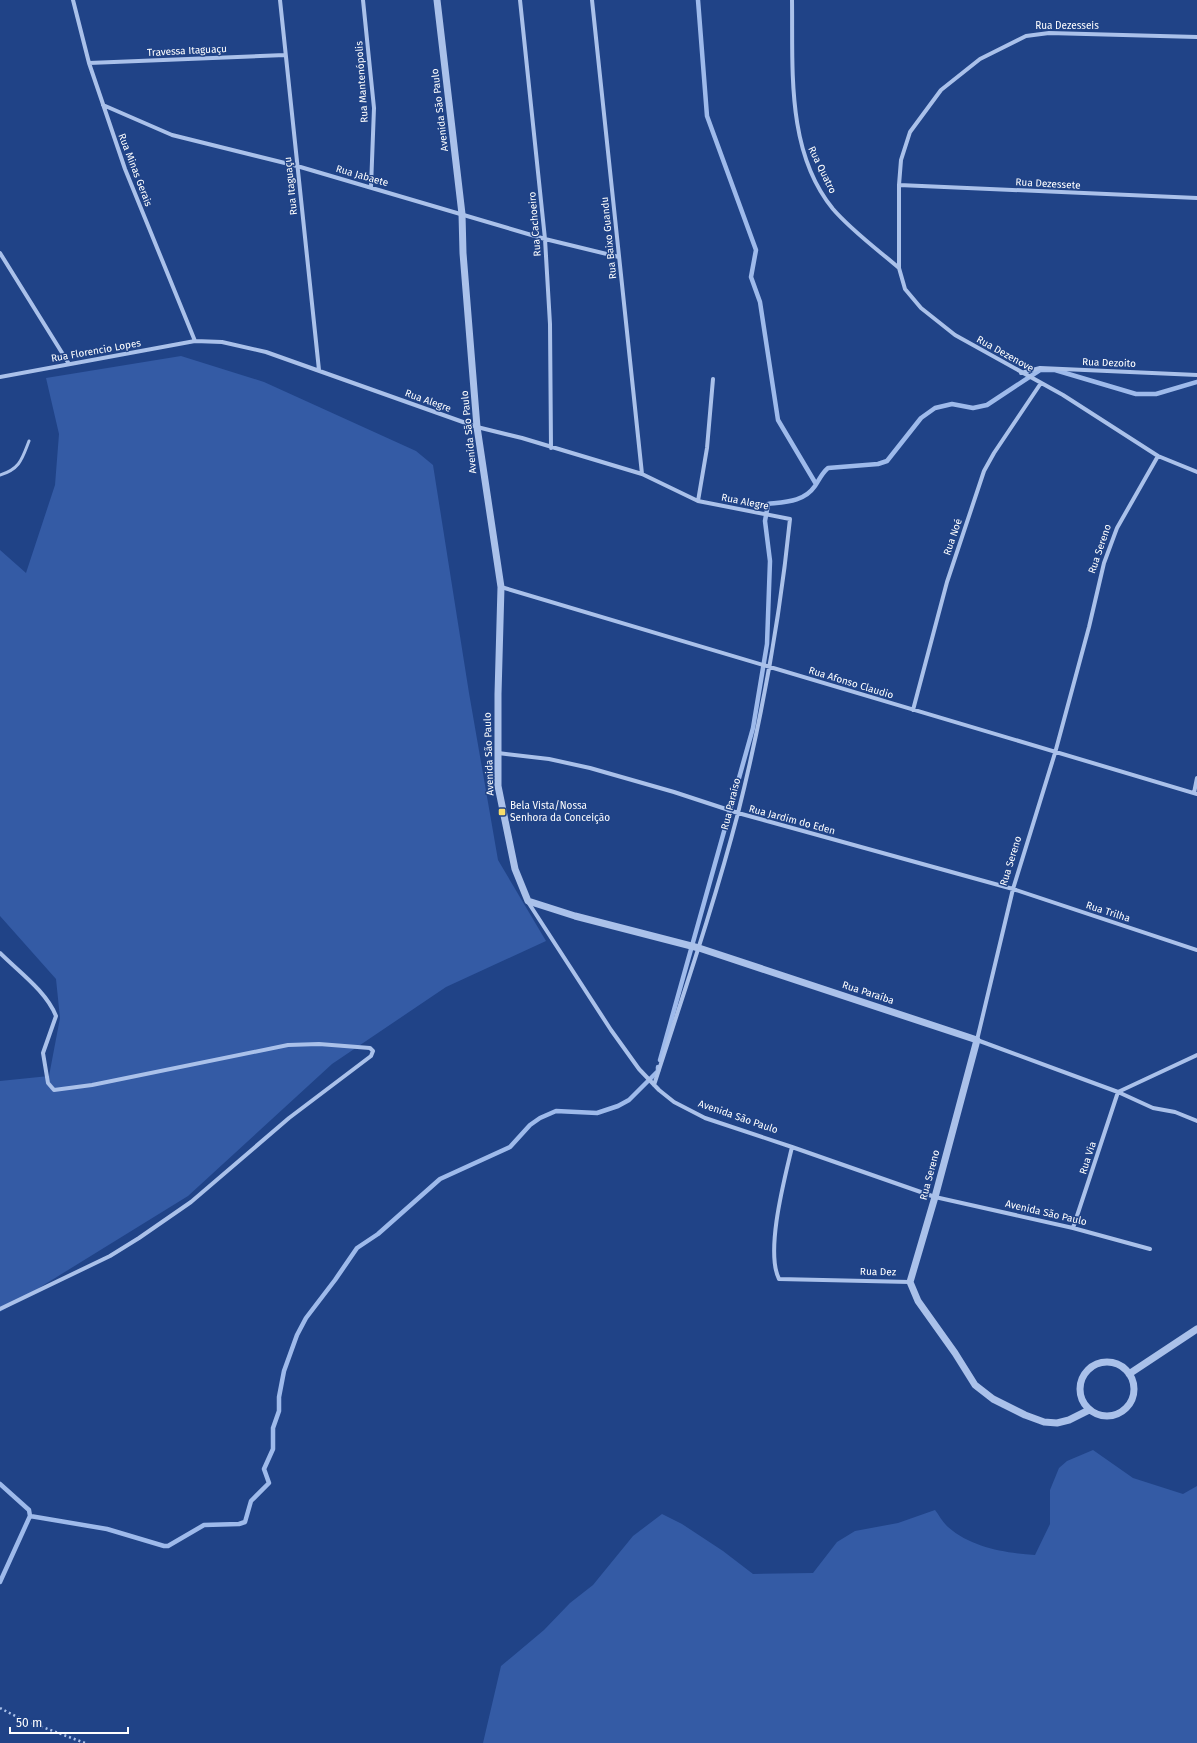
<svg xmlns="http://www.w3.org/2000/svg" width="1197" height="1743" viewBox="0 0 1197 1743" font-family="'Fira Sans',sans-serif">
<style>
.green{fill:#345ba5}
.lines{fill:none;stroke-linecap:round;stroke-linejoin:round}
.stream{stroke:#9ebaeb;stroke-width:4.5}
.path{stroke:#aac1ea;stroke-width:2.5;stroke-dasharray:2 3;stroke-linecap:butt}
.service{stroke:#aac1ea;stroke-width:3}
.minor{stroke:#aac1ea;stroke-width:4}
.tertiary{stroke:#aac1ea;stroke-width:7}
.poi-dot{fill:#f7dd6b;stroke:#204387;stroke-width:1.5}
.labels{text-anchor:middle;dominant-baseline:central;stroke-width:3;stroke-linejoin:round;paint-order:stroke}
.street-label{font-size:10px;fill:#fff;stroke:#204387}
.poi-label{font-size:10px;fill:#fff;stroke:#204387;text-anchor:start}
</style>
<rect width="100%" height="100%" fill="#204387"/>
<path class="green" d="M181,356l83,26 152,69 17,14 36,228 29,167 48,81 -100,46 -114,77 -144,132 -188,116v-231l49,-5 11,-58 -4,-39 -56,-63v-366l26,23 29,-88 4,-51 -13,-56z
M1093,1450l40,28 50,16 14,-8v257h-714l18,-77 43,-36 26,-27 23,-18 40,-49 29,-22 20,10 41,27 30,23 60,-1 24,-31 18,-11 43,-8 37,-13c4,5 8,13 13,17 24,21 58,26 87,28l15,-31v-34l9,-22 8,-7z"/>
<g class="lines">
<path class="stream" d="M698,0l9,116 49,134 -5,27 9,25 18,118 38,64
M660,1060l93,-332 14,-84 3,-83 -5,-40 3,-17c17,-2 36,-2 47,-18 4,-6 7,-13 13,-18l50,-4 9,-3 34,-43 14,-10 17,-4 21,4 14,-3 53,-35h15l81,24h20l41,-12
M0,1484l29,26 1,6 -30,66
M30,1516l77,13 57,17h4l36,-21 35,-1 6,-2 6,-21 18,-18 -5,-14 9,-20v-21l6,-17v-14l5,-26 13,-36 9,-17 29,-38 22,-32 21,-14 62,-55 70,-32 20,-22 10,-7 16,-7 41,2 21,-7 11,-6 29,-29v-4"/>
<path class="path" d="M0,1708l21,11 64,24"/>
<path class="service" d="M0,475c20,-6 22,-16 29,-34"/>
<path class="minor" d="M73,0l16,63 36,106 70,172
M280,0l39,370
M363,0l11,108 -3,79
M520,0l25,239 5,85 1,124
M592,0l50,474
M792,0c1,69 -6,152 41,209 19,22 44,40 66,59
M1197,37l-148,-4 -23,3 -46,23 -39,31 -31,42 -9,28 -2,25v83l6,21 16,19 34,27 108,60 95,61 39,16
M89,63l196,-8
M103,105l69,30 125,31 248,73 74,18
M899,185l298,13
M0,253l69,111
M1021,373l19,-5 157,7
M0,377l195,-36 27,1 44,10 211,75 45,11 120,36 56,27 92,18c-10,99 -28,198 -52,294 -24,92 -55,182 -84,272
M1158,456l-41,72 -13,35 -15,64 -34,126 -42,136 -36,151 141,52 35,16 22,4 22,9
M698,501l9,-53 6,-69
M501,587l696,207
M913,710l34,-128 37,-111 10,-18 47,-70
M498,753l51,6 41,9 84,24 64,21 275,76 184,61
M1194,793l3,-15
M528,902l83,128 28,39 20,21 15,12 31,16 87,29 143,50 138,31 77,21
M0,953c19,19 46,38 56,63l-13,37 5,30 6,7 38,-5 196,-40 31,-1 51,4 3,3 -2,5 -82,62 -98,84 -52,36 -29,18 -110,53
M792,1147c-7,30 -27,104 -13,132l131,3
M1073,1228l45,-136 79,-37"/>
<path class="tertiary" d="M437,0l25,214 1,39 14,174 24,160 -3,107v92l17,83 13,32 47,15 124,32 278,92 -42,157 -25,85 8,19 37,52 20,32 18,14 32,16 19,7 13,1 12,-3 20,-10
M1080 1389a27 27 0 1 1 54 0a27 27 0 1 1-54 0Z
M1129,1374l68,-45"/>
</g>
<rect class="poi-dot" x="498" y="808" width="8" height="8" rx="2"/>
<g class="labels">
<g class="street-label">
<text x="1067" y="26">Rua Dezesseis</text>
<text transform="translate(187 51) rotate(-3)">Travessa Itaguaçu</text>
<text transform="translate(362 82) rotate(-94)">Rua Mantenópolis</text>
<text transform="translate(440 110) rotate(-97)">Avenida São Paulo</text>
<text transform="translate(135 170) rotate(69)">Rua Minas Gerais</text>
<text transform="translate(822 170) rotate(64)">Rua Quatro</text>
<text transform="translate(362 176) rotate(16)">Rua Jabaete</text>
<text transform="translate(1048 184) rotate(3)">Rua Dezessete</text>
<text transform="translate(291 186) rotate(-96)">Rua Itaguaçu</text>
<text transform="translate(535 224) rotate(-95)">Rua Cachoeiro</text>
<text transform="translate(609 238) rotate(-96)">Rua Baixo Guandu</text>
<text transform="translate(96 351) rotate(-10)">Rua Florencio Lopes</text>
<text transform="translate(1005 354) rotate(29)">Rua Dezenove</text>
<text transform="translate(1109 363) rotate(2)">Rua Dezoito</text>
<text transform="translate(428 401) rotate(20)">Rua Alegre</text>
<text transform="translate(469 432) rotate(-96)">Avenida São Paulo</text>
<text transform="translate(745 502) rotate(11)">Rua Alegre</text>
<text transform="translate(953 537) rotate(-71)">Rua Noé</text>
<text transform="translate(1100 549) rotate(-71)">Rua Sereno</text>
<text transform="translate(851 683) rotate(17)">Rua Afonso Claudio</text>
<text transform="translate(489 754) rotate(-92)">Avenida São Paulo</text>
<text transform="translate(731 804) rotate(-76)">Rua Paraíso</text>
<text transform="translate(792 820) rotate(15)">Rua Jardim do Eden</text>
<text transform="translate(1011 861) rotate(-73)">Rua Sereno</text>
<text transform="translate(1108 912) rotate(18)">Rua Trilha</text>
<text transform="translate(868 993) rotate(18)">Rua Paraíba</text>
<text transform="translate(738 1117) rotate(19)">Avenida São Paulo</text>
<text transform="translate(1088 1158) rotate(-72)">Rua Via</text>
<text transform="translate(930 1175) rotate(-75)">Rua Sereno</text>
<text transform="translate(1046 1213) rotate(13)">Avenida São Paulo</text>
<text transform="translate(878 1272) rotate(1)">Rua Dez</text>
</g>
<g class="poi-label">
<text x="510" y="806">Bela Vista/Nossa<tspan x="510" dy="12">Senhora da Conceição</tspan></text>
</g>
</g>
<path d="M10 1727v6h118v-6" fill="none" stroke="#ffffff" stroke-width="2"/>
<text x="16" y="1727" font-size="12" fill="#ffffff" stroke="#204387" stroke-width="3" paint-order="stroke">50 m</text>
</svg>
